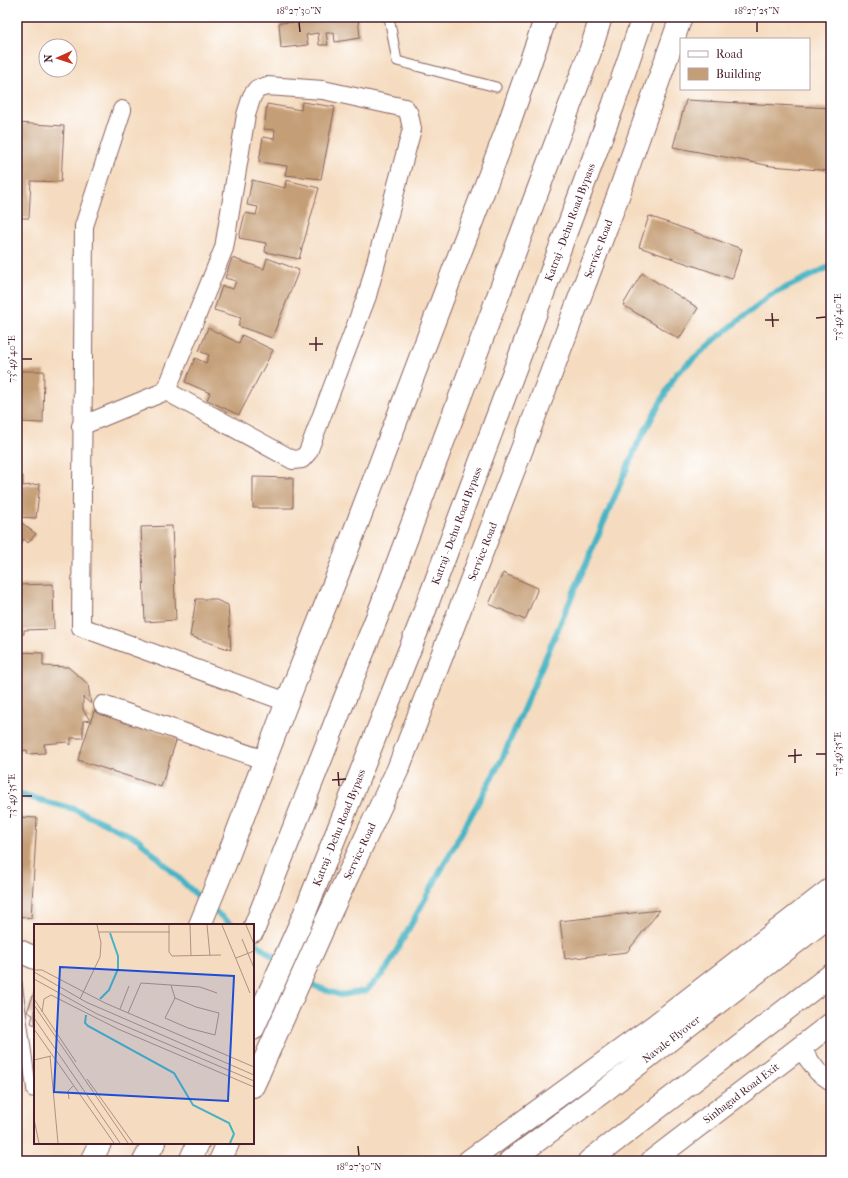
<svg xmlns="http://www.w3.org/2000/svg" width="848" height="1178" viewBox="0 0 848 1178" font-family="'IM FELL French Canon',serif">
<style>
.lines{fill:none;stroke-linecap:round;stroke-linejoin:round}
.stream{stroke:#47b4c4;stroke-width:6}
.building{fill:#c49e76}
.service-casing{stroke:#86615f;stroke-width:11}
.minor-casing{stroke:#86615f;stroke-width:20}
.tertiary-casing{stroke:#86615f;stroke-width:24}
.trunk-casing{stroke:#86615f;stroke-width:24}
.service{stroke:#fff;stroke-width:9}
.minor{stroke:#fff;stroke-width:18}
.tertiary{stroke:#fff;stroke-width:22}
.trunk{stroke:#fff;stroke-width:22}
.ticks{fill:none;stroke:#4a1f2b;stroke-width:1.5}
.labels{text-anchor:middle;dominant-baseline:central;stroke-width:3;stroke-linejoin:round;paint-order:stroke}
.street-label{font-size:11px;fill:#4a1f2b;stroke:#fff}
.inset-river{fill:none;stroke:#47b4c4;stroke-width:2}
.inset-road{fill:none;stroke:#b19084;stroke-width:1}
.view{fill:#1d4ed8;fill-opacity:0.15;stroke:#1d4ed8;stroke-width:2}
.inset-edge{fill:none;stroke:#4a1f2b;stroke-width:2}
.neatline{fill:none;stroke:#4a1f2b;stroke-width:1.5}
.ticks-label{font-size:10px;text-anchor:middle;fill:#4a1f2b}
</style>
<rect width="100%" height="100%" fill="#fff"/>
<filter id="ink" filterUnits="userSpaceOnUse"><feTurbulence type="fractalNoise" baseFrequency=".025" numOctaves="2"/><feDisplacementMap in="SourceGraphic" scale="8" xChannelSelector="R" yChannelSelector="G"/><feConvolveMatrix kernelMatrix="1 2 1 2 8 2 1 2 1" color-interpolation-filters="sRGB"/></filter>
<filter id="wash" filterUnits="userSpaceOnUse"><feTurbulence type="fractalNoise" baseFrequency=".012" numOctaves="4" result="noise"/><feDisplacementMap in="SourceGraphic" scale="16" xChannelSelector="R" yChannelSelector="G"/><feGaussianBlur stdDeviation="0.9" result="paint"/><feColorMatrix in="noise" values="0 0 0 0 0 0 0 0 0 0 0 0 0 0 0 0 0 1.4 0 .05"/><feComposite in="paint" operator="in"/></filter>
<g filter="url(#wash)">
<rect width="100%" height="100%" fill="#f5dbbf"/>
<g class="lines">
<path class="stream" d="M17,794l57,15 64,30 67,64
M212,909l20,16
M253,941l26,20
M303,980l3,3 34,12 26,-4 20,-21 116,-211 135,-314 39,-71 42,-37 51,-41 62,-30"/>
</g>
<g id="blocks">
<path class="building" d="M297,17h61l2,21 -25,4 -1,-9h-8l2,12h-9l-1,-12 -12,2 2,10 -27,3 -2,-25 19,-1z
M686,100l145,8v63l-60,-5 -98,-19z
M302,102l33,5 -14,72 -36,-4 2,-9 -28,-4 4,-25 11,2 1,-9 -11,-1 3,-25 34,6z
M17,123l47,3 -3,56 -30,-1 -2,37h-12z
M252,180l33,8 1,-8 33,8 -20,71 -34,-7 1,-9 -27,-5 6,-25 11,2 2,-8 -11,-2z
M649,216l93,33 -10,30 -93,-32z
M17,234h4l-3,51h-1z
M232,258l32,11 3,-11 32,12 -27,68 -34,-12 3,-8 -27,-8 8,-24 11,3 3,-8 -11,-3z
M642,273l56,35 -19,31 -56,-34z
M208,328l31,15 3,-8 31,15 -34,65 -32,-15 3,-7 -25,-11 10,-24 11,5 3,-8 -10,-4z
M17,371h27l-1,52 -26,-1z
M19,476h4v10l17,-2 -4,34 -19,-1v-34z
M253,477l40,1v30h-40z
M17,519l19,15 -8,9 -4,-4 -7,8z
M172,526l4,94 -31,2 -4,-95z
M503,573l35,15 -13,32 -36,-16z
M53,584l1,45 -30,1v4h-7v-49z
M196,599h18l14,6 3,45 -41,-14z
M17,652l26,1v13l25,1 20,17 3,20 -8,-7v13l7,10 -7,1v17h-12v7l-4,-3 -23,2 1,9 -17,1 -1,-4 -10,1z
M94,711l83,27 -16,49 -83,-27z
M17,817l20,1 -6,100 -14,-2z
M660,910l-33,42 -62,7 -5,-38z
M34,993h1v32l-4,-2 2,-8 -6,-3z
M17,1049h1l3,31h-4z"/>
</g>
</g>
<g filter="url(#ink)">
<use href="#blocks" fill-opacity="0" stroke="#86615f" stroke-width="1"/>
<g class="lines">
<g class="service-casing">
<path id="service" d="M389,17l8,44 99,26
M17,983l15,109"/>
</g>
<g class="minor-casing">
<path id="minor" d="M122,110l-38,116 -3,401 206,75
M81,426l85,-35 58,-143 22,-133 6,-19 5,-7 10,-3 56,4 82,18 4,6 3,15 -45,167 -59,156 -6,7 -9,1 -127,-69
M103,705l162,55
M800,1048l18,24 13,9"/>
</g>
<g class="tertiary-casing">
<g id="tertiary">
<path d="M200,925l25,-61 62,-162 58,-146 162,-427 39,-112"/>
<path d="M17,950l18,8"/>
<path id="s1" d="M253,1086l73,-164 72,-153 146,-377 74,-196 63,-179"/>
<path d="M91,1161l9,-18"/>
<path d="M220,1161l8,-18"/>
<path d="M469,1161l184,-134 178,-138"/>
<path id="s2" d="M652,1161l179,-137"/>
</g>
</g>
<g class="trunk-casing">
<g id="trunk">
<path d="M253,931l126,-319 211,-560 11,-35"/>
<path id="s3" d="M253,1029l51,-114 115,-289 194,-520 30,-89"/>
<path d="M253,1073l5,2"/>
<path d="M144,1161l10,-18"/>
<path d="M190,1161l8,-18"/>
<path id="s4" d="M510,1161l94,-70 227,-176"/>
<path d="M589,1161l242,-186"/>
</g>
</g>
<use href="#service" class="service"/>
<use href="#minor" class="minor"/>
<use href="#tertiary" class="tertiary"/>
<use href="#trunk" class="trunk"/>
</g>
</g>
<path class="ticks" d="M299,22l1,10M757,22v10M772,313l1,14M816,318l10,-1M765,320h14M316,337v14M309,344h14M22,359h10M795,749v14M816,754h10M788,756l14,-1M338,772l1,14M332,780l14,-1M22,796h10M358,1146l1,10"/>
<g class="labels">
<g class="street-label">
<text stroke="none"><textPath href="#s3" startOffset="867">Katraj - Dehu Road Bypass</textPath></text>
<text stroke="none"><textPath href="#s1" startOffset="906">Service Road</textPath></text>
<text stroke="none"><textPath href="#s3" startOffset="543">Katraj - Dehu Road Bypass</textPath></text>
<text stroke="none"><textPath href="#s1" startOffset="582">Service Road</textPath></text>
<text stroke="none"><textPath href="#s3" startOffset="219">Katraj - Dehu Road Bypass</textPath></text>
<text stroke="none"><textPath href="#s1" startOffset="258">Service Road</textPath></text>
<text stroke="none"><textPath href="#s4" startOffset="202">Navale Flyover</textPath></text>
<text stroke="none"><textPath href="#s2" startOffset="112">Sinhagad Road Exit</textPath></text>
</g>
</g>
<g transform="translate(34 924)">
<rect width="220" height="220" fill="#f5dbbf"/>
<path class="inset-river" d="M66,75l9,-9 9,-21v-13l-8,-23M52,91l-1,8 3,3 86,47 19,32 36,18 5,11 -4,9"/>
<path class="inset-road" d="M135,1v27l3,4 49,-1M156,1l1,31M173,1l3,31M188,1l28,68M212,1l8,19M65,8h71M208,15l12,29M202,34l18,-7M0,46h8l63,33 149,64M0,48l52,30 168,73M0,55l63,35 157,67M137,61l4,13 21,9 23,6 -4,22 -27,-7 -23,-10 10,-20M0,75l42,63M46,75l20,-42 1,-14 -4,-18M0,81l94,138M86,85l9,-23M8,88l2,-13 7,-4 67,34 136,58M94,89l13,-30 59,4 17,6M0,94l86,125M0,105l80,114M16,132l8,87M0,136l17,-4M53,155l46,64M35,175l-1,-8 5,-5M0,195l5,24"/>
<path class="view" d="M26,43l174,9 -6,125 -174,-9z"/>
<rect width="220" height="220" class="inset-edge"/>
</g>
<rect width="848" height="1178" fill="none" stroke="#fff" stroke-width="44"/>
<rect x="680" y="38" width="130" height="52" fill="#ffffff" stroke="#b7a5aa"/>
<rect x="688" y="51" width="20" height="6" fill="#ffffff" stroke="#b7a5aa"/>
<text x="716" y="58" font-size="12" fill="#4a1f2b">Road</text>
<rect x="688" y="68" width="20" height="12" fill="#c49e76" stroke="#b7a5aa"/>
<text x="716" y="78" font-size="12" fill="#4a1f2b">Building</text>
<g transform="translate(58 58) rotate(267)"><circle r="19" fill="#ffffff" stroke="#b7a5aa"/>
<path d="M0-3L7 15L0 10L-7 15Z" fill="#c8321e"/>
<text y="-6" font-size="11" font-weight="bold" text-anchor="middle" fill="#4a1f2b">N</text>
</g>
<rect x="22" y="22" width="804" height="1134" class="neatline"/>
<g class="ticks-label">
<text x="299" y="14">18°27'30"N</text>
<text x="757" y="14">18°27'25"N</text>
<text transform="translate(837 317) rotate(-90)" y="4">73°49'40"E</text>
<text transform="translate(11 359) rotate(-90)" y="4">73°49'40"E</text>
<text transform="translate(837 754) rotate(-90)" y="4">73°49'35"E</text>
<text transform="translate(11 796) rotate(-90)" y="4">73°49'35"E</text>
<text x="359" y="1170">18°27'30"N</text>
</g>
</svg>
